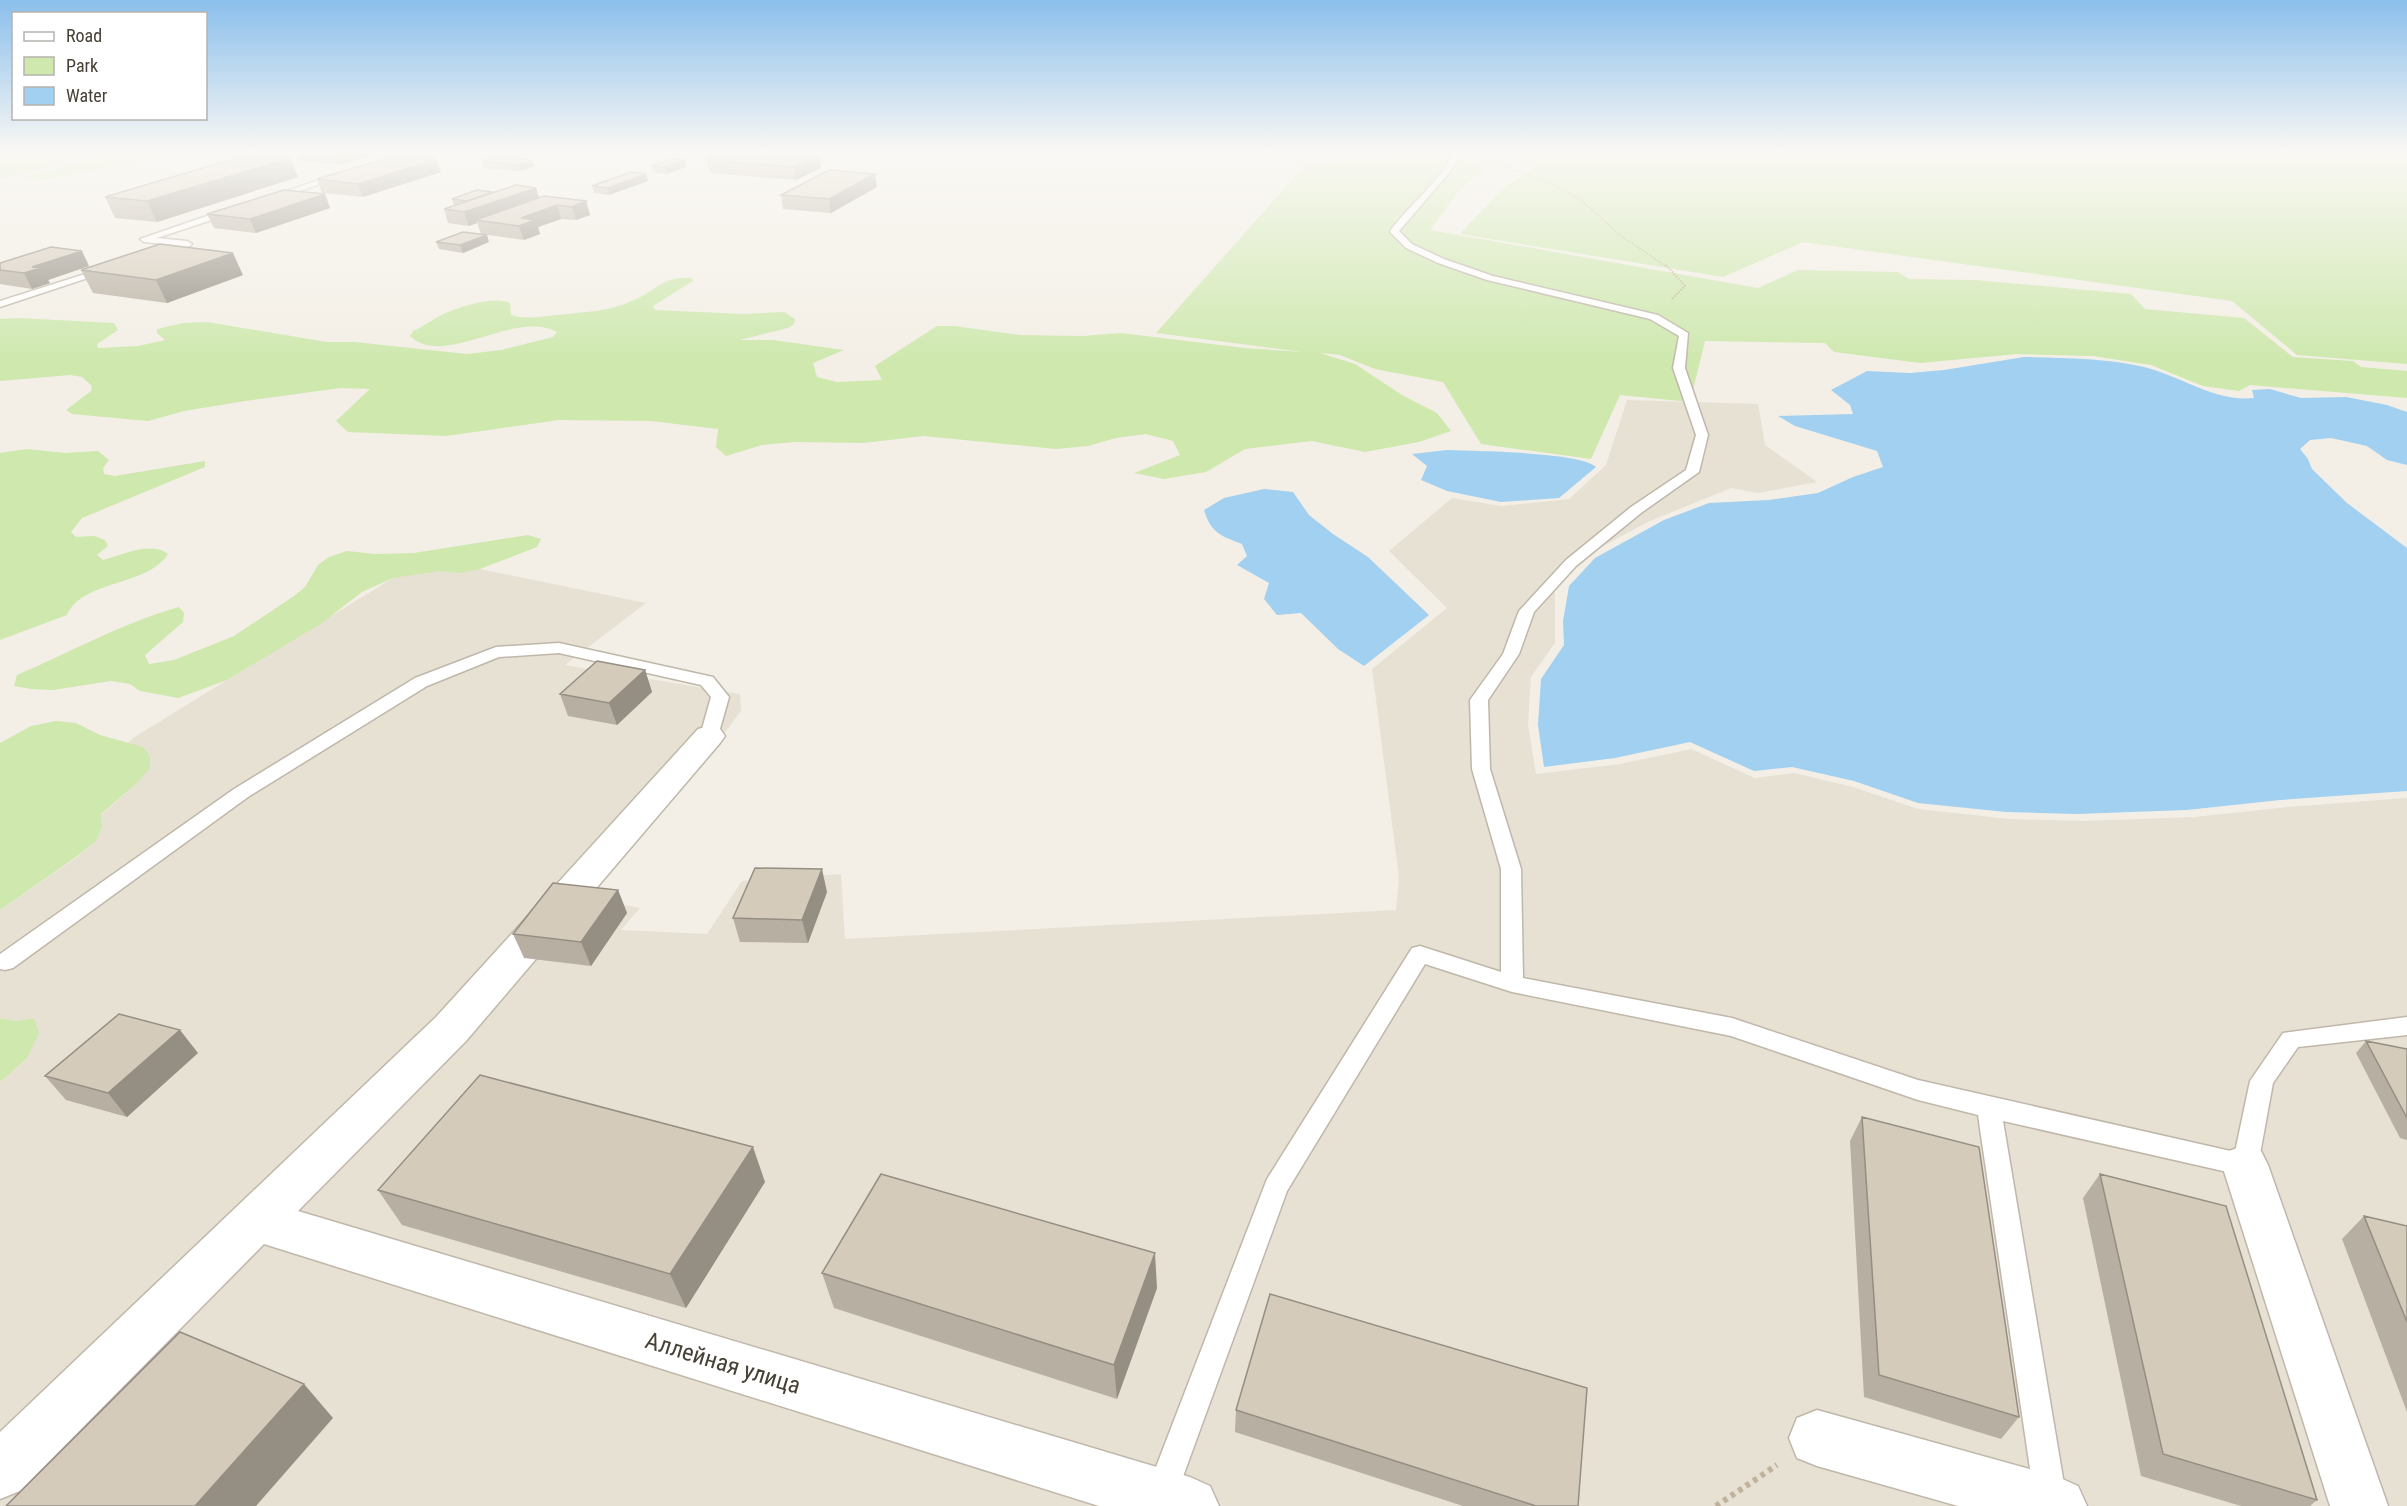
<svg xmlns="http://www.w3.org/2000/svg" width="2407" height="1506" viewBox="0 0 2407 1506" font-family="'Roboto Condensed',sans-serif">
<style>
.residential{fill:#e7e1d4}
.green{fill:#cee8ae}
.water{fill:#a1d0f1}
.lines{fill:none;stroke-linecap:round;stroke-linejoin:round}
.service-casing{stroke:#bfb7a9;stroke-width:3}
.minor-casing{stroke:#bfb7a9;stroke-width:3}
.path-far2{stroke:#c1b39a;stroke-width:1.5;stroke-dasharray:1.5 1.5;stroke-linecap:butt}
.path-far1{stroke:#c1b39a;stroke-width:2;stroke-dasharray:1.5 1.5;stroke-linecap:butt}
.path{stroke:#c1b39a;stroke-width:6;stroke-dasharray:4.5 4.5;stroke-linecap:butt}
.service{fill:#fff;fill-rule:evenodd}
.minor{fill:#fff;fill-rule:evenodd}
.wall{fill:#b7afa1}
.shaded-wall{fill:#958e83}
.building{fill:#d5cbbb;stroke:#958e83;stroke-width:1.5}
.labels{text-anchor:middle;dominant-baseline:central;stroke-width:6;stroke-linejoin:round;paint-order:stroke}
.near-street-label{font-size:24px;fill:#464035;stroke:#fff}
</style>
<rect width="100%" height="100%" fill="#f3efe6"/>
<path class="residential" d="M1627,400l131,4 7,41 52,37 -59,11 -27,-5 -81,33 -60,32 -35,37v53l-24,34 -3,47 8,50 84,-10 71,-15 64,29 39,-5 59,14 65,22 92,10 72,2 113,-4 93,-10 119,-9v708h-2407v-424l27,-24 7,-40 -18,3 -16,-3v-108l76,-52 20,-17 6,-14 -1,-12 36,-32 6,-36 -16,-3 6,-6 260,-160 64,-12 23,3 166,34 -81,62 175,29 1,17 -14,19 -154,166 67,12 -19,22 86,4 35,-53 99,-7 4,65 551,-29 3,-33 -27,-208 75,-61 -58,-57 63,-53 49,8 68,-7 37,-34z"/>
<path class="green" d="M0,152h107l-107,27z
M116,152h58l-25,7 -104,21 -17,-1v-2l40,-13z
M1450,152l35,17 -24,19 -31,42 328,58 40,-18 100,2 11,7 66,1 156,14 14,15 99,9 49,39 60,4 8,6 46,4v27l-157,-13 -11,6 -36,-5 -52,-21 -58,-9 -76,-2 -97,9 -86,-11 -9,-9 -120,-2 -15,61 -70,-7 -29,64 -110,-15 -38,-62 -68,-13 -35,-14 -20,-2 35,11 47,31 35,18 14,18 -32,11 -54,10 -53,-11 -67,8 -39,23 -42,7 -30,-6 46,-18 -7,-14 -27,-7 -30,4 -28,8 -32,3 -133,-13 -59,7 -70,-1 -32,3 -36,11 -10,-9 2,-18 -67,-8 -92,-1 -113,16 -98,-4 -12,-11 34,-32 -29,-1 -96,13 -61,10 -36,10 -76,-7 -6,-4 25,-19 1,-5 -10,-9 -12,-2 -70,6v-62l19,-1 95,5 4,7 -21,14 1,4 40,-2 27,-6 -8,-7v-4l26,-6 24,-1 120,20h28l112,12 34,-4 52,-13 4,-5c-43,-23 -112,37 -147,4l3,-5c12,-5 22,-14 33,-18 17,-7 47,-17 64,-10l1,12c16,5 31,1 46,0 28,-3 51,-3 77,-15 24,-10 28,-24 58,-22l1,3 -40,25 2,4 89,4 40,-2 11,7 -1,5 -6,4 -49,12h34l71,10 -31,13 4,14 20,5 45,-2 -7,-14 62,-40h17l65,9 64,1 38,-3 124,15 58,4 -147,-19 150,-169z
M1506,152h901v212l-110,-9 -65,-54 -429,-59 -80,35 -263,-43 42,-45 32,-22z
M27,449l38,4 33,-2 11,9 -6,8 1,6 11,2 90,-15v6l-123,51 -11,14 5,5 18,-1 11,4 3,6 -11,9 6,5c19,-5 48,-19 65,-6 -21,33 -85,25 -101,61l-67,25v-187z
M528,535l13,4 -4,8 -57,22 -21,4 -19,-2 -47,7 -31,14 -40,31 -95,57 -49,18 -38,-7 -10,-7 -19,-3 -58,9 -22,-1 -17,-3 3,-11c54,-23 105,-52 162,-68l5,6 -1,9 -38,33 4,9 25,-4 60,-24 60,-40 11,-9 13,-22 11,-8 18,-6 28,3 39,-1z
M56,721l20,2 24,12 43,12 7,10v11l-13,15 -36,31 1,13 -6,14 -20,16 -76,53v-167l31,-17z
M0,1018l16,3 18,-3 5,15 -12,25 -27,24z"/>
<path class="water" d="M2024,357c40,1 81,1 120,10 37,9 70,35 110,31l-2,-8 18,-1 31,9 45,-1 41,8 20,7v53l-20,-5 -20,-14 -36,-8 -21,2 -10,9 8,10 4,10 35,34 60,45v243l-127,9 -93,10 -111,4 -70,-2 -88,-9 -64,-22 -62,-14 -38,4 -64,-29 -75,16 -71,9 -6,-42 3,-46 23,-34 -1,-24 6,-35 26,-28 69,-38 45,-17 60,-3 49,-7 35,-16 30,-10 -6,-16 -82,-25 -17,-10 75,-2 -3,-9 -19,-15 36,-19 43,2 34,-3z
M1447,450c25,1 135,2 149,17l-37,31 -58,4 -54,-11 -26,-11 6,-14 -15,-12z
M1264,489l29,3 16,23 24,19 35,23 61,58 -65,51 -26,-17 -37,-36 -24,2 -13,-16 5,-16 -32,-18 10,-9 -5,-12c-21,-8 -31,-11 -38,-34l20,-12z"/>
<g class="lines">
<g class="service-casing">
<path id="service" d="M1454,152h8l-13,21 -50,58 13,13 32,15 49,17 165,39 30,18 -3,35 23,67 -9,37 -58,41 -65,53 -42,46 -15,42 -31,46 2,69 31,100 2,109 209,40 186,62 317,72 15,-71 33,-48 124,-16v18l-109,12 -25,36 -15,82 -4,8 -9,3 -242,-55 63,375 -5,10h-22l-5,-10 -56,-381 -60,-15 -187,-64 -219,-44 -87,-28 -138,227 -114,313 -5,2 -17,-2 -5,-11 121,-314 145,-231 8,-2 81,26v-103l-29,-100 -2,-69 33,-46 16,-43 47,-51 65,-53 55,-37 10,-35 -23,-67 6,-32 -29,-17 -163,-39 -49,-17 -32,-15 -15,-15 -1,-2c20,-27 49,-48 64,-79z
M339,173l7,2 -72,25 -7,-2z
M230,208l4,3 -1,2 -76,25 30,3 5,3 -2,2 -34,11 -3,-1v-4l21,-7 -30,-3 -4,-3z
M104,268l8,2 -112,37v-6z
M559,643l154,34 16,20 -11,39 -3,4h-12l-3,-4 11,-39 -10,-12 -142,-32 -60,4 -72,29 -179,111 -235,171 -8,2 -5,-1v-15l234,-165 181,-111 81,-31z"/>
</g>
<g class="minor-casing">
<path id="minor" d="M709,726l11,3 5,7 -5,7 -254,298 -168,170 892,266 20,9 9,20h-120l-835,-262 -244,247 -20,8v-67l436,-415 262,-288z
M2245,1145l16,6 7,14 120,341h-58l-108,-341 7,-14z
M1817,1410l241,67 20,9 9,20h-129l-141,-40 -20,-8 -8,-20 8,-20z"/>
</g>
<path class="path-far2" d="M1481,156l4,4 56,19 40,21 40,36 46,31"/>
<path class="path-far1" d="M1666,265l19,21 -14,14"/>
<path class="path" d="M1716,1506l61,-41"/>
<use href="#service" class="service"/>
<use href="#minor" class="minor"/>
</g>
<path class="wall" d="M296,152h85l-41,13 -40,-4z
M436,159l5,13 -78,25 -41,-4 -5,-14z
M532,160l2,6 -14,5 -36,-3 -2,-7z
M707,160l114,8 -25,12 -86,-7z
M651,166l35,1 -20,7 -13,-2z
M298,177l-141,45 -42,-4 -10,-21z
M648,181l-39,14 -15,-2 -2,-7z
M877,187l-46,26 -48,-4 -2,-14z
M536,188l3,9 47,4 4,14 -14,5 -15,-1 -23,8 2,7 -16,6 -43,-6 -4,-11 -8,3 -21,-3 -4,-14 10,-3 -2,-7 41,-6z
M325,194l5,14 -74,25 -42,-5 -7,-14z
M436,242h53l-26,11 -24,-4z
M0,263l89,3 -41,14 2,3 -18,6 -32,-5z
M81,270l162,5 -76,28 -74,-10z
M645,670l7,22 -35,33 -49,-9 -8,-22z
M618,890l9,23 -36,53 -67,-8 -11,-24z
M827,892l-19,51 -68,-1 -7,-24z
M2366,1041l41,8v91l-7,-2 -44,-85z
M198,1053l-71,64 -61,-17 -21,-24z
M1862,1117l157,300 -18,22 -137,-42 -14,-256z
M2100,1174l217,326 -7,6h-69l-100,-30 -58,-278z
M765,1182l-79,126 -284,-83 -24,-35z
M2364,1216l43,10v186l-65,-173z
M822,1273l335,15 -40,111 -283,-91z
M1236,1410l342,96h-115l-228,-74z"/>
<path class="shaded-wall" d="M335,152h46l-41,13z
M819,155l2,13 -25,12 -3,-13z
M290,158l8,19 -141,45 -10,-21z
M436,159l5,13 -78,25 -5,-13z
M532,160l2,6 -14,5 -2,-6z
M685,160l1,7 -20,7 -1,-7z
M646,174l2,7 -39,14 -1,-7z
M875,174l2,13 -46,26 -2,-14z
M536,188l4,13 -64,19 1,3 -8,3 -5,-14z
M325,194l5,14 -74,25 -6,-14z
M586,201l4,14 -14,5 -4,-13z
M557,205l4,14 -23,8 2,7 -16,6 -5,-14 2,-8z
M487,235l2,7 -26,11 -3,-8z
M82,251l7,15 -41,14 2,3 -18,6 -8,-16 8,-6z
M233,253l10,22 -76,28 -11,-23z
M645,670l7,22 -35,33 -8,-22z
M822,869l5,23 -19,51 -6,-23z
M618,890l9,23 -36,53 -10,-24z
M180,1030l18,23 -71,64 -19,-24z
M753,1147l12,35 -79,126 -16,-34z
M1155,1253l2,35 -40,111 -3,-34z
M304,1384l29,34 -77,88h-61z"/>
<path class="building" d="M725,152h58l36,3 -26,12 -86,-7z
M250,154l40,4 -143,43 -42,-4z
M398,155l38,4 -78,25 -41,-5z
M496,156l36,4 -14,5 -36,-4z
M672,159l13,1 -20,7 -14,-1z
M829,170l46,4 -46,25 -48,-4z
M631,172l15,2 -38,14 -16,-2z
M516,185l20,3 -72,24 -20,-3z
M284,190l41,4 -75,25 -43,-5z
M477,190l15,2 -25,9 -15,-2z
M544,196l42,5 -14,6 -15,-2 -36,13 14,2 -16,6 -43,-6z
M463,232l24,3 -27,10 -24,-3z
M160,244l73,9 -77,27 -75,-10z
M51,247l31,4 -50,16 9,1 -17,5 -24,-3v-7z
M597,661l48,9 -36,33 -49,-9z
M755,868l67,1 -20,51 -69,-2z
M553,883l65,7 -37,52 -68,-8z
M119,1014l61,16 -72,63 -63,-17z
M2366,1041l41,8v69z
M480,1075l273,72 -83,127 -292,-84z
M1862,1117l117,30 40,270 -140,-42z
M881,1174l274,79 -41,112 -292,-92z
M2100,1174l126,32 91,294 -154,-46z
M2364,1216l43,10v96z
M1270,1294l317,94 -9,118h-42l-300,-96z
M180,1332l124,52 -109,122h-189z"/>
<linearGradient id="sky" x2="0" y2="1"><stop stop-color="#8bbfec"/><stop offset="0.42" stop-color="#faf8f4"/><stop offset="1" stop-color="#faf8f4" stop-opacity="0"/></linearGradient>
<rect width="2407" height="363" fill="url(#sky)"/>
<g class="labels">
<g class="near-street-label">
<text transform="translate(723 1363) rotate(17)">Аллейная улица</text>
</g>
</g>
<rect x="12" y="12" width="195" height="108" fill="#ffffff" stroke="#b5b3ae" stroke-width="1.5"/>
<rect x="24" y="32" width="30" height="9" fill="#ffffff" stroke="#b5b3ae" stroke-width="1.5"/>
<text x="66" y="42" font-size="18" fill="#464035">Road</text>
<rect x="24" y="57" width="30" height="18" fill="#cee8ae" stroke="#b5b3ae" stroke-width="1.5"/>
<text x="66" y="72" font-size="18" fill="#464035">Park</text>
<rect x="24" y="87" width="30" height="18" fill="#a1d0f1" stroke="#b5b3ae" stroke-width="1.5"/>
<text x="66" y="102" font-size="18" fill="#464035">Water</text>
</svg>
